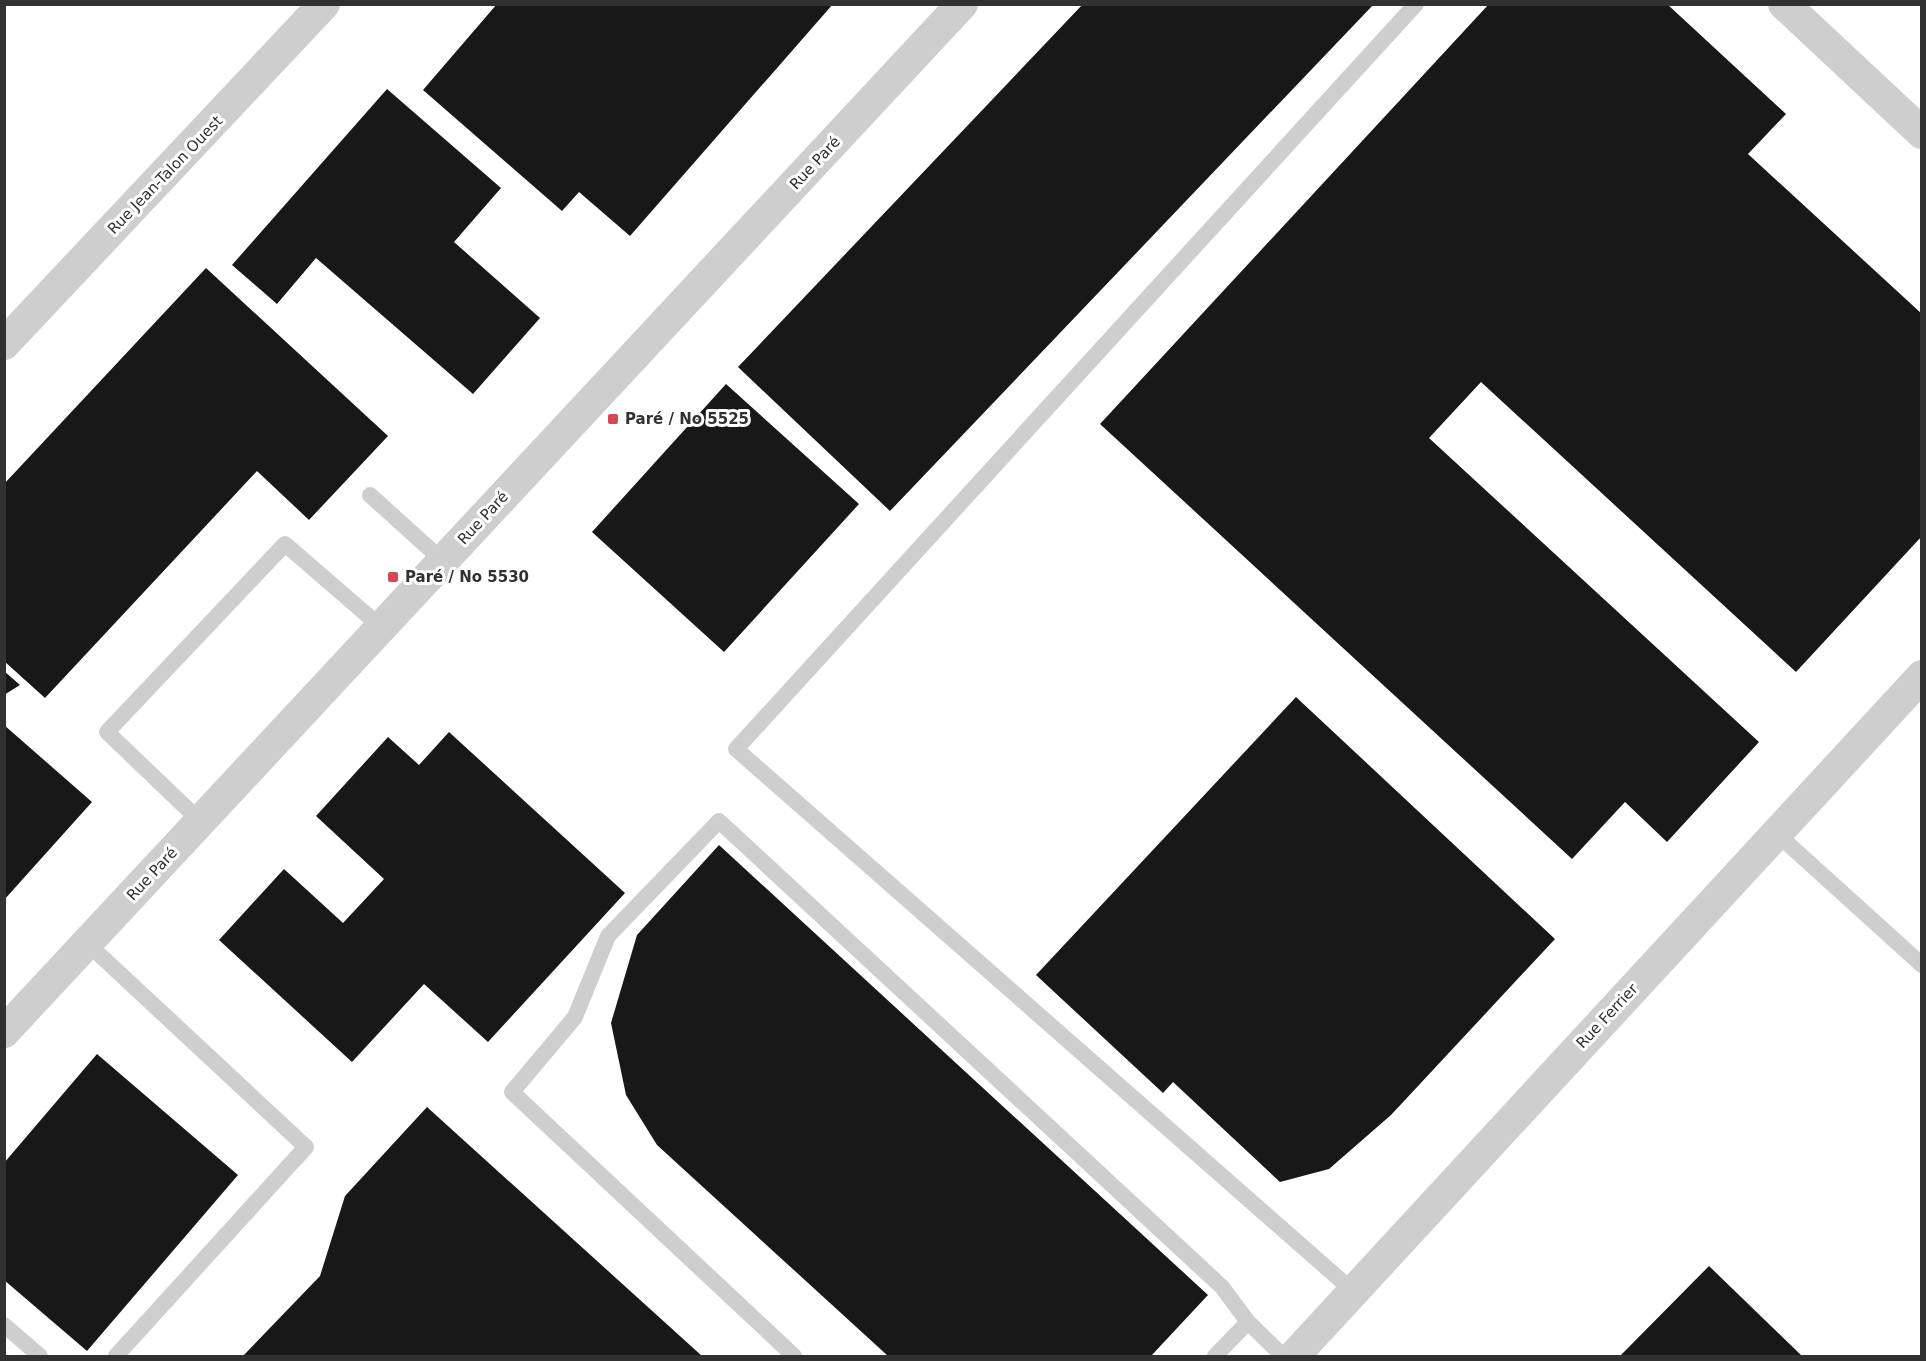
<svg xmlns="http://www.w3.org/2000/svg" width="1926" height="1361" viewBox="0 0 1926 1361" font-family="'DejaVu Sans',sans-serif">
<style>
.building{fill:#181818}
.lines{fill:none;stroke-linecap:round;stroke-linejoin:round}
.service{stroke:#cecece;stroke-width:16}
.minor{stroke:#cecece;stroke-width:32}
.poi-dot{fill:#d24957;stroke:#fff;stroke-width:2}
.labels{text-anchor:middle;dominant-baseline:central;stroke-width:6;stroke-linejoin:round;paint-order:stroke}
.street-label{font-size:15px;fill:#313131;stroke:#fff}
.poi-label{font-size:15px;font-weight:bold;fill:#313131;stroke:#fff;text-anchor:start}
</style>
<rect width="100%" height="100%" fill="#fff"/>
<path class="building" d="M497,4h336l-203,232 -51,-44 -17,19 -139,-121z
M1083,4h291l-484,507 -152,-144z
M1489,4h178l119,110 -38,40 174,160v222l-126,136 -315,-290 -52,56 330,304 -92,100 -42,-40 -53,57 -472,-435z
M387,89l114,99 -47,54 86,76 -67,76 -157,-136 -39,46 -45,-39z
M206,268l182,168 -79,84 -52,-49 -212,227 -41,-37v-177z
M726,384l133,120 -135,148 -132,-120z
M4,671l16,14 -16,10z
M1296,697l259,242 -164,176 -62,54 -49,13 -107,-100 -10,11 -127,-118z
M4,725l88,77 -88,98z
M449,732l176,161 -137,149 -64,-58 -72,78 -133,-122 65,-71 59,54 41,-44 -68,-63 72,-79 31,28z
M719,845l489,450 -57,61h-263l-231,-211 -31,-50 -15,-72 26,-88z
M97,1054l141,121 -151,176 -83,-71v-117z
M427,1107l275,249h-459l77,-80 25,-80z
M1709,1266l93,90h-182z"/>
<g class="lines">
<path class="service" d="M370,495l73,66
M200,821l-93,-89 178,-188 96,83
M1776,833l146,132
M87,943l219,204 -190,209
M1353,1291l-617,-542 680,-745
M4,1325l36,31
M794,1356l-282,-264 63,-75 33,-81 111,-115 503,466 26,35 35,34
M1215,1356l33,-34"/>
<path class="minor" d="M1784,4l138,129
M4,344l320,-340
M4,1032l958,-1028
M1294,1356l628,-680"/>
</g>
<g class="poi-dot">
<rect x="607" y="413" width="12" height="12" rx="3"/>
<rect x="387" y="571" width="12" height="12" rx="3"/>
</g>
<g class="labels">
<g class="street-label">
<text transform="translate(815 163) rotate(-47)">Rue Paré</text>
<text transform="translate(165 175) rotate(-46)">Rue Jean-Talon Ouest</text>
<text transform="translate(483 518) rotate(-47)">Rue Paré</text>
<text transform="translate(152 874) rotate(-47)">Rue Paré</text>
<text transform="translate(1607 1016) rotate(-47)">Rue Ferrier</text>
</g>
<g class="poi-label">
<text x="625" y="419">Paré / No 5525</text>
<text x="405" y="577">Paré / No 5530</text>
</g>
</g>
<rect width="1926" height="1361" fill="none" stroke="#313131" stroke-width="12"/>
</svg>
